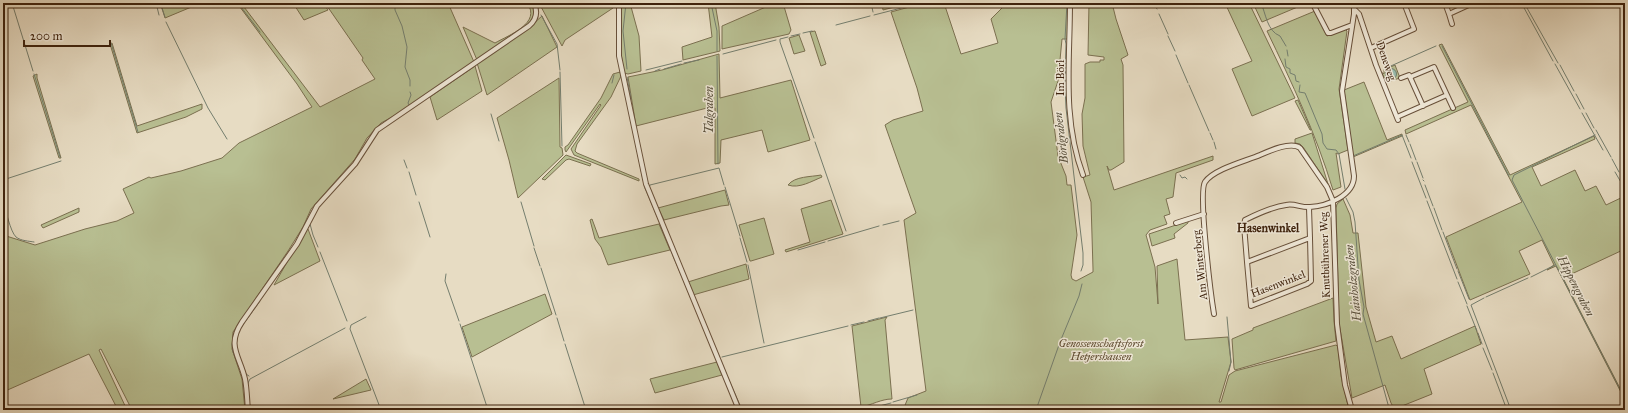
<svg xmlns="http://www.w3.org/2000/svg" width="1628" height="413" viewBox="0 0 1628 413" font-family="'IM FELL Great Primer',serif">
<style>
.green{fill:#b8bf92;stroke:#7b7050}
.water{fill:#98bcae;stroke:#747e6e}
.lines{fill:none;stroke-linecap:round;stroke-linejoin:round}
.stream{stroke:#747e6e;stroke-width:1}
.minor-casing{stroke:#68503a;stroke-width:6}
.minor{stroke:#efe8d8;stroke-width:4}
.labels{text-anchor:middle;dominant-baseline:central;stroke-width:3;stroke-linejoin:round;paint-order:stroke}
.street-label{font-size:11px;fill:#3e220d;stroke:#efe8d8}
.park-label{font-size:11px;font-style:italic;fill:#5c492e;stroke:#efe8d8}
.water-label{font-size:12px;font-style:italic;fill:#59503d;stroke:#efe8d8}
.neighbourhood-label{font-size:12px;font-weight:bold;fill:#3e220d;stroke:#efe8d8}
</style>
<rect width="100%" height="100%" fill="#e7dcc3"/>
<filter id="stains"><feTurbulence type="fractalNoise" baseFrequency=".005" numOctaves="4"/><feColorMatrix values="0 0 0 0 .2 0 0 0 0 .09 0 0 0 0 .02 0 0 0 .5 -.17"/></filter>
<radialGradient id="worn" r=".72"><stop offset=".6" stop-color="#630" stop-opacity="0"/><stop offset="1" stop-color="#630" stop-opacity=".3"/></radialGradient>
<path class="green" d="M174,3h27l-36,15 -3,-10z
M237,3h4l79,104 55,-28 -13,-19 1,-2 -38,-55h123l26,59 -73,50 -20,11 -14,15 -12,21 -44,50 -8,18 -15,24 -55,81 -1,17 10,30 3,31h-113l-31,-61 -2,1 28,60h-9l-29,-56 -86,38v-157l32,10 50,-16 32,-8 17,-8 -11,-24 26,-12 2,1 30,-7 41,-13 17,-15 73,-36 -15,-23z
M293,3h30l5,7 -24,10z
M527,3h5c4,7 2,13 -1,20l-54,37 -14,-33 32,16c14,-8 47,-20 32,-40z
M539,3h74v5l-48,32 -3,6z
M620,3h10l9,33 2,35 -13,3 -4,-1 -3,-20z
M708,3h7l4,24 1,24 -37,9 -1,-13 30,-10z
M775,3h8l8,27 -2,4 -67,15v-23z
M882,3h24v1l-23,6z
M924,3h20l17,51 37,-11 -7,-24 16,-16h61v36h-6l-4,42 -7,21 7,54 8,20 1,9h4l6,50 -6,40 1,4 4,2 17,-9v-3l-2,-67 -8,-25 7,-2 -7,-29 -1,-32 3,-16v-34l5,-2h10v-2h4v-3l-16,-2 1,-52h23l4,16 12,36 -7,4 2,6 1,97 -13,8h-2l-2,-4 7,24 99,-34v4l-37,13 -3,24 -7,2 4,15 -6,2 3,8 -17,6 -4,5 9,32 3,37 -1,-38 20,-7 8,81 43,-3 3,25 -12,40h2l8,-27 6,-4 101,-26 2,2 3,29 8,34h-446l5,-12 18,-7 -22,-171 12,-7 -31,-88 8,-5 30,-9 -6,-23 -26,-76z
M1225,3h24l46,95 -43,18 -20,-47 20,-8z
M1253,3h54l-45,19z
M1315,11l12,25 18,-7 2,2 -8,58 9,61 -10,4 -2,-1 5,34 -8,3c-17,-56 -41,-107 -66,-159z
M542,16l15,31 -70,48 -10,-32 57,-40z
M815,31l11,33 -5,2 -11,-34z
M799,35l6,16 -11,3 -5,-16z
M112,43l25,83 65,-22v5l-16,8 -49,16 -27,-89z
M1442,44l68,131 84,-39 1,3 -63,28 9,19 34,-16 10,21 11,-5 10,19 19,-9v53l-62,29 62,120v2l-69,-134 -9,4 7,-5 -12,-25 -23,11 11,23 -60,26 -24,-63 76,-35 -51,-97 -65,29 -1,-4 63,-28 -29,-57z
M719,54l1,44 71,-18 19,60 -42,12 -6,-22 -41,10 -1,23 -5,1v-56l-4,-1 -75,19 -8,-49 34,-7z
M1395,65l5,13 -13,4 -6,-10 3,2v-4z
M475,66l7,25 -45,29 -7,-23z
M620,72l1,4 -10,21 -34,47 -2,7 2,2 62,26v2l-65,-26 -3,-6 30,-44 -1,-1 -34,48 -1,-2v-3l3,-2 33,-47 12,-24z
M37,74v4l24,80h-2l-26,-82z
M559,78l1,69 2,1 1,7 -45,43 -9,-38 -12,-42z
M1364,82l23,58 15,-6v2l-49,21 -9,-67z
M1298,100l13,30h-1l-15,-29z
M1312,133l16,51 -25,-37 -3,-3 -5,-1v-4z
M566,155l25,9 -1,2 -21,-7 -3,1 -21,20 -3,-1z
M821,175l1,2c-10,4 -23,12 -34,8 7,-9 23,-8 33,-10z
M725,190l4,15 -8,1 -57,14 -6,-12z
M1343,199l7,16 3,18h5l8,74 10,35 16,-6 9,23 74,-33 6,18 -57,25 8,25 -35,14v2h-2l-4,-7 -6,-18 -33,13 -13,-75 -3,-115 1,-4z
M831,200l12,34 -57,18 -1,-2 25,-8 -9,-33z
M79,208v4l-36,16 -2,-3z
M764,218l10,36 -23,7h-1l-11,-36z
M592,219l7,19 60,-14 11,26 -62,15 -7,-18 -6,-8 -5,-19z
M1188,221v2l-14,11 1,4 -23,8 -3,-12z
M306,229h2l12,32 -46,24z
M746,264l3,15 -56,16 -5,-13z
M545,294l7,20 -80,43 -10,-30z
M1333,298l1,23 2,20 -101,29 -1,-2 -2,-29 21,-9v-2z
M887,317l-2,3 7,79c-11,0 -20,6 -31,8l-9,-81z
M717,362l5,13 -67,18 -5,-14z
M366,379l5,11 -38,9z"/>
<path class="water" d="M1385.5 74a5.5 5.5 0 1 1 11 0a5.5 5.5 0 1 1-11 0Z"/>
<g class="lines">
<path class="stream" d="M12,3l21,68
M156,3l3,12
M160,3l5,14
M238,3l22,29
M617,3l1,58
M626,3l-3,28 4,38
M711,3l6,28v20
M871,3l2,9
M1067,3l-2,36 1,5 -1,42 1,22 17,145v12l-2,6
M1154,3l3,6
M1261,3c5,11 6,28 19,33l6,10
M395,6v4l7,16 5,21 -2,20 5,13v6
M1523,6l30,55
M1527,8l31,55
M1159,14l9,20
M541,15l16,29 3,26
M874,15l47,-12
M166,22l42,86 19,31
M836,25l34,-9
M803,33l9,-2
M791,36l9,-2
M1168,36l7,15
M788,37l-8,2v3l34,96
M111,43l27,89
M1442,46l67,130
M1287,50l1,6
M723,54l53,-14
M1176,55l12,28
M717,56l1,108
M1285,59l1,8 4,2v4l5,2 1,6 3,1
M684,63l15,-3
M1555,64l25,45
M1560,65l14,26
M664,69l17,-5
M1384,69l52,-23
M646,70l36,-9
M655,71l5,-2
M560,72l2,74
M34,74l26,83
M627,77l4,22
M612,83l2,-8
M1189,85l20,46
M1300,85l-1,7 6,1 17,41 1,9 4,6 9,1 3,4 6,35
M1576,94l8,15
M409,105l-1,-2 3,-8 -1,-3
M1582,113l21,37
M1586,113l8,15
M491,114l8,27
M1596,130l15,27
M1210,133l3,7
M1406,135l3,7
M1595,135l-81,40 -2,5 113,219
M815,142l31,89
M1214,142l2,7
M1410,144l6,16
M636,145l7,35
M1353,156l49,-21 9,23
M1612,159l7,13
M404,160l3,8
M1412,162l14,36
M1417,162l6,16
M409,172l7,23
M1615,172l10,17
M1621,174l4,8
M1180,175l2,3 3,-1 2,2
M3,180l58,-19
M1423,180l1,1
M1425,185l8,21
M649,187l1,-2 69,-17 5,17
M725,187l15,49
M645,188l14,33
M1346,198l7,14 2,10 4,58 5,27 -1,7 26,94 3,2
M3,201c3,9 7,30 13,36 5,4 13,4 18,5
M1427,201l30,78
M419,202l11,35
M521,202l13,44
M1434,208l8,22
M310,224l3,11 5,12
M883,225l16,-4
M661,227l2,5
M1443,232l14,37
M740,238l7,24
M828,241l51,-15
M534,248l6,18
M670,248l5,13
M798,250l27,-8
M320,252l27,69
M676,263l6,14
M748,265l16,78
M541,268l15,47
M1458,271l11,28
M446,274l-1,7 14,40
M1531,277l24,-12
M683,279l8,20
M1458,282l9,22
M1486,297l42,-19
M1484,298l-13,7 40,105
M261,299l2,-3
M1467,306l10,25
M366,317l-15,8 -1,4 31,81
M1227,317l4,45 -2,9
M557,318l7,23
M880,318l33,-8
M868,321l11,-3
M460,324l28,86
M851,325l13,-3
M240,329l20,-28
M1478,333l4,11
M233,336l7,-14
M232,344l1,8 9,22
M565,344l21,66
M1338,345v4
M1483,348l9,22
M722,357l126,-31
M721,362l21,48
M245,371l1,3 3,2
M1493,373l14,37
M244,385l2,25
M248,389v-6l2,-4 95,-51
M1351,400l2,6
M1347,401l3,9
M893,402l24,-7
M250,405v5
M864,410l27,-7
M1036,410l24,-68 19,-46 3,-12"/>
<g class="minor-casing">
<path id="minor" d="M619,3v53l27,128 93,226
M1070,3c0,58 -8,116 13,172
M1445,3l4,11 24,-11
M1523,3h3
M1378,4l2,-1
M1314,6l14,27h3l21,-8
M1354,9l5,5 17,51 22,55
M1449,14l3,10
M1371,48l43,-19 -10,-26
M1401,78l8,-3 1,2
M1423,106l-13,-29 24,-10 19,41
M1397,117l50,-22
M1309,208l1,30 -63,24 -3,-37 1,-5c12,-6 27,-13 41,-15 8,-2 16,3 24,2 17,-1 44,-11 44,-31l-12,-85 12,-77v-11
M1176,223l28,-9
M1247,262l4,44 56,-22 4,-3 -1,-43
M1214,314c-3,-18 -16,-122 -9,-132 9,-13 41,-21 55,-27 9,-4 31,-14 40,-7l27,39 6,14 4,123 8,61 7,25
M248,410c-1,-10 -1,-21 -3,-31 -5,-23 -19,-33 -3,-57l55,-78 20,-38 38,-42 22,-34 152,-104c7,-6 9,-14 5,-23"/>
</g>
<use href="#minor" class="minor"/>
</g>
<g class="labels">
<g class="street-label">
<text transform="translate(1386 61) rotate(71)">Deneweg</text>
<text transform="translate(1060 78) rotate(-90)">Im Börl</text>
<text transform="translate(1325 255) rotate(-92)">Knutbührener Weg</text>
<text transform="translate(1200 265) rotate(-96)">Am Winterberg</text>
<text transform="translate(1278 284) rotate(-21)">Hasenwinkel</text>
</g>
<g class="park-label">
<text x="1101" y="343">Genossenschaftsforst<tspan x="1101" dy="13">Hetjershausen</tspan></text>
</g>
<g class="water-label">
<text transform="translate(709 110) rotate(-90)">Talgraben</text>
<text transform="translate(1061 138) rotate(-97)">Börlgraben</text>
<text transform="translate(1353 283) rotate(-96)">Hainholzgraben</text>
<text transform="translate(1576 286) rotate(63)">Hippengraben</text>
</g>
<g class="neighbourhood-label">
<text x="1268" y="228">Hasenwinkel</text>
</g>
</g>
<rect width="1628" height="413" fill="none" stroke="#e7dcc3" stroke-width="16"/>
<rect x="4" y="4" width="1620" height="405" fill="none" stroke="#3e220d" stroke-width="2"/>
<rect x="8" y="8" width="1612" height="397" fill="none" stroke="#3e220d"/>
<path d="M24 40v6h86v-6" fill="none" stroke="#3e220d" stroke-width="2"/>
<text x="30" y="40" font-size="12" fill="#3e220d" stroke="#efe8d8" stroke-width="3" paint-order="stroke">200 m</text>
<rect width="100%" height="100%" filter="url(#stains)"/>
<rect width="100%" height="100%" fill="url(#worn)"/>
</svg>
